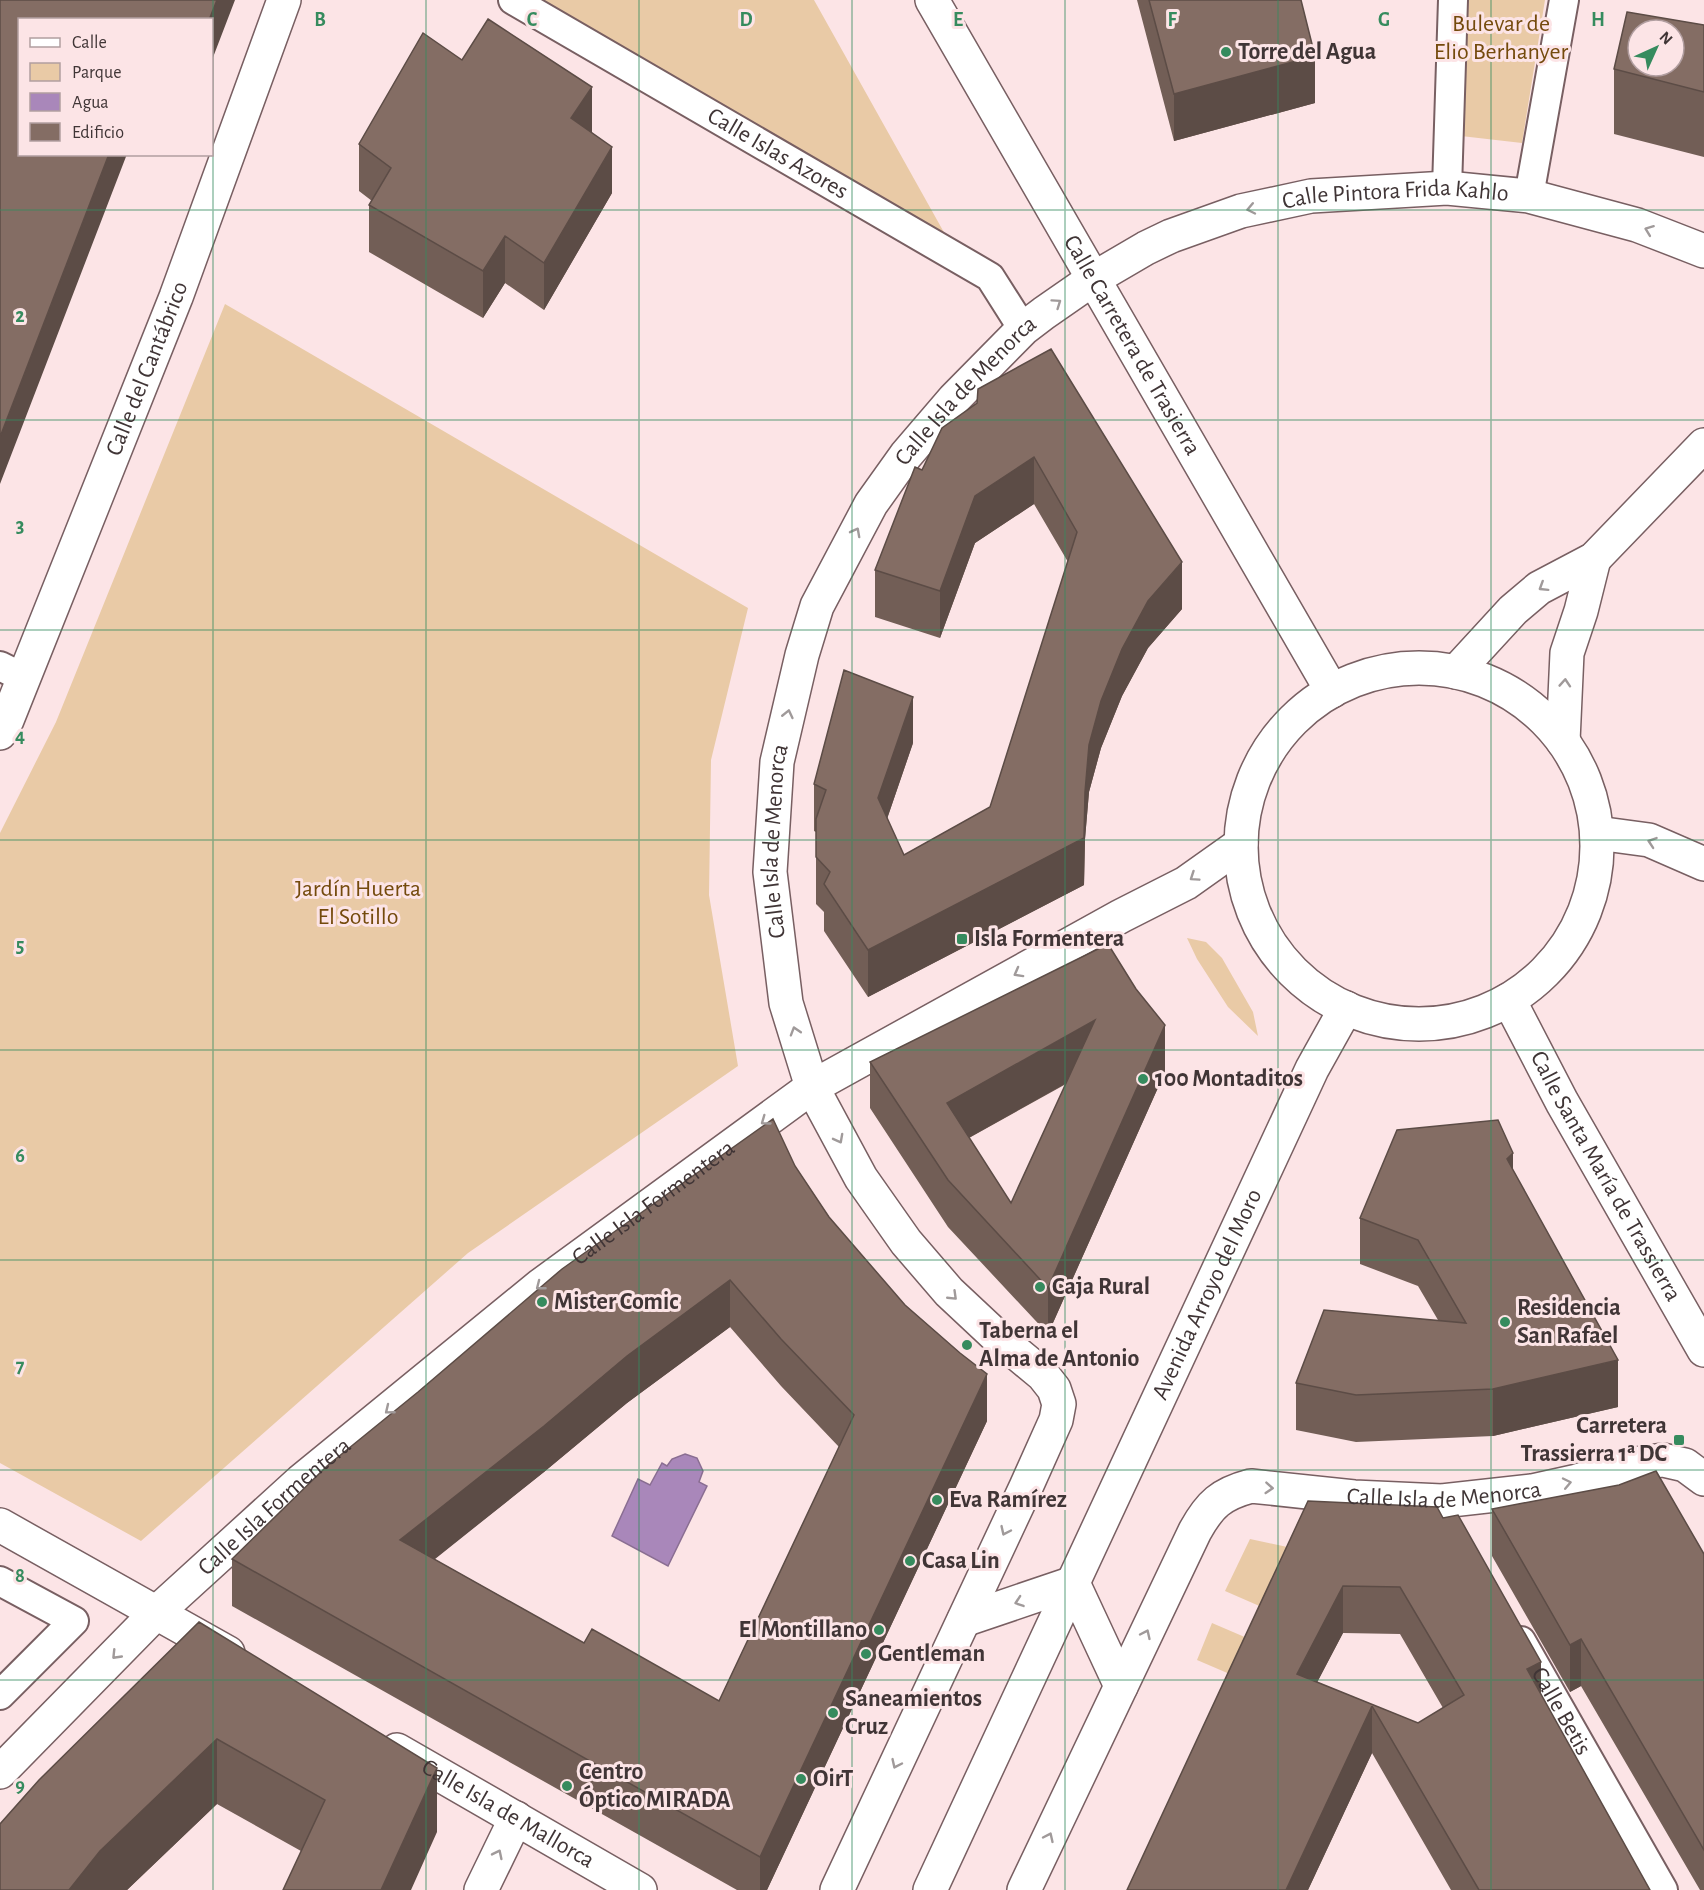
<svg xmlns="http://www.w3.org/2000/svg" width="1704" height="1890" viewBox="0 0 1704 1890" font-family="'Alegreya Sans',sans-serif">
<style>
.green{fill:#e9caa6}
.water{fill:#a987ba;stroke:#8a6e92;stroke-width:1.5}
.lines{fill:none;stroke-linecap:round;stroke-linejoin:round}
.pedestrian-casing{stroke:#785f62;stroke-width:32}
.minor-casing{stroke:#785f62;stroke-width:36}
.tertiary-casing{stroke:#785f62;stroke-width:36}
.secondary-casing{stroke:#785f62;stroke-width:36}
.primary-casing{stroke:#785f62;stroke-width:36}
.pedestrian{stroke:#fff;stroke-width:28}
.minor{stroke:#fff;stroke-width:33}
.tertiary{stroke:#fff;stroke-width:33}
.secondary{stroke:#fff;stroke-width:33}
.primary{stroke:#fff;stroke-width:33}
.wall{fill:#725e56;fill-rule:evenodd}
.shaded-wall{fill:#5c4c46}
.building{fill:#846d64;stroke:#5c4c46;stroke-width:1.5;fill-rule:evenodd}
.oneway{stroke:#a09a9a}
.grid{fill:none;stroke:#368b5e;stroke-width:1.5;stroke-opacity:0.55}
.poi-dot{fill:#368b5e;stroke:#fce4e6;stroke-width:2}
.labels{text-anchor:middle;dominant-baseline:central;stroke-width:6;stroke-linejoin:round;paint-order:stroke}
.park-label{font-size:24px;fill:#744a0c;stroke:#fce4e6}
.poi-label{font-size:24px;font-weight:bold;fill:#403536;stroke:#fce4e6;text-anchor:start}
.street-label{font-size:24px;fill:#403536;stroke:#fce4e6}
.grid-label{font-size:20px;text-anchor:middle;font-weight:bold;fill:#368b5e;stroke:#fce4e6;stroke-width:6;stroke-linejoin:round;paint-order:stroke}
</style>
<rect width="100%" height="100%" fill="#fce4e6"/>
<path class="green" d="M537,0h277l132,236z
M1465,0h80l-23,143 -61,-7z
M225,304l523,304 -37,152 -2,135 29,171 -270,187 -327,288 -141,-78v-630l56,-111z
M1187,938l19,4 16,16 31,54 5,24 -30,-29 -31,-48z
M1250,1539l42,9 -28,60 -39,-17z
M1212,1623l35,15 -15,37 -35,-15z"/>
<path class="water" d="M685,1454l12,4 6,13 -4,11 8,4 -39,80 -56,-30 26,-57 12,6 12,-22 5,3 5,-7z"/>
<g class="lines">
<g class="pedestrian-casing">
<g id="pedestrian">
<path id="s1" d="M513,0l477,277 33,52"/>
<path d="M1447,188l6,-188"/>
<path d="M1529,196l35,-196"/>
<path d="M0,666l24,12"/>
<path d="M0,1581l74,40 -74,74"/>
<path id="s2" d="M1521,1641l142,249"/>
</g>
</g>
<g class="minor-casing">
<g id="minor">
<path id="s3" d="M0,733l7,-13 169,-423 108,-297"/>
<path d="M0,1525l228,128"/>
<path id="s4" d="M397,1750l243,140"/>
<path d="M481,1890l35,-72"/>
</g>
</g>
<g class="tertiary-casing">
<g id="tertiary">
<path d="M964,1620l109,-37 48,103"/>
<path id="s5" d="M837,1890l189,-403 30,-67 3,-16 -5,-15 -11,-14 -47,-39 -47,-44 -43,-50 -45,-64 -49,-91 -26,-84 -16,-131 7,-110 25,-107 15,-49 54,-102 35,-49 48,-56 69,-70 21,-16 49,-34 53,-31 25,-12 70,-25 70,-15 136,-8 82,8 108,29 67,26"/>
<path id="s6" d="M1024,1890l171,-359c15,-27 26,-37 56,-45l103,11 88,4 90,-10 45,-10 64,-18 22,-3 22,5 19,14"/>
</g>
</g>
<g class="secondary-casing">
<g id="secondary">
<path d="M1456,672l57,-62 26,-22 55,-29 110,-114"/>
<path d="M1563,741l4,-88 14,-42 13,-52"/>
<path d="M1597,833l52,7 55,24"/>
<path id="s7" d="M0,1772l156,-159 145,-132 240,-196 271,-198 309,-171 65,-33 55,-39"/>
</g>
</g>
<g class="primary-casing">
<g id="primary">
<path id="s8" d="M932,0l400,691"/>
<circle cx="1419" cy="846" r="178"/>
<path id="s9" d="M1509,1000l53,102 142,248"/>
<path id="s10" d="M930,1890l382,-821 34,-61"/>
</g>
</g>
<use href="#pedestrian" class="pedestrian"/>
<use href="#minor" class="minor"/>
<use href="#tertiary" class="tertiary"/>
<use href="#secondary" class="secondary"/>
<use href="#primary" class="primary"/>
</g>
<path class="wall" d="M1137,0h164l14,103 -141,38z
M1704,25v132l-90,-23v-65z
M462,60l130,73 20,60 -68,117 -39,-27 -22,35 -114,-66v-47l3,-4 -13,-10v-47z
M978,389l204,220 -34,39 -26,48 -21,52 -12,44 -4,47 -1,46 -216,112 -44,-66v-19l-8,-8v-72l-2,-1v-47l99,-41 -26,76 17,36 86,-48 78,-245 -34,-58 -59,39 -35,95 -65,-21v-47l47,-100 55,-67z
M870,1062l295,10 -117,262 -100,-107 -78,-119zM1066,1084l-55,119 -42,-65z
M795,1166l34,51 158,204 -220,469h-30l-505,-284v-47zM730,1327l51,59 58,61 -120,254 -135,-58 -150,-84 110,-87 83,-69z
M1513,1170l105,237 -125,29 -137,6 -60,-12v-47l142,-63 -20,-34 -58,-22v-46z
M1308,1501l233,193 109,196h-199l-79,-137 -64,137zM1343,1633l57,1 43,74 -25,15 -101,-41z
M1492,1509l212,45v336h-4l-119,-204 -11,6 -78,-136z
M199,1622l238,210 -136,19 -84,-47 -90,86h-127z"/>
<path class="shaded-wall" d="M217,0h18l-23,60v-40h-3z
M1315,56v47l-141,38v-47z
M592,87v47l-21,-16z
M612,147v46l-68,117v-47z
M109,154h18l-127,330v-47z
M505,236v47l-22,35v-47z
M1034,457v47l-59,39 -35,95v-47l35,-95z
M1182,562v47l-34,39 -26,48 -21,52 -12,44 -4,47 -1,46 -216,112v-47l217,-158 4,-47 12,-44 21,-52 26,-48z
M913,697v46l-35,102v-47z
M1095,1020v47l-148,83v-47z
M1165,1025v47l-117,262v-46z
M1513,1153v46l-6,-40z
M730,1280v47l-103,76 -83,69 -144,115v-47l227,-184z
M1618,1360v47l-125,29v-47z
M987,1374v47l-220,469h-7v-33z
M1343,1586v47l-46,88v-47z
M1581,1639v47l-11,6v-47z
M1541,1662v46l-14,-39z
M1372,1706v47l-64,137h-22z
M217,1739v65l-90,86h-58l31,-39z
M437,1768v64l-26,58h-30z"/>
<path class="building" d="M0,0h217l-8,20h-189v134h89l-109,283z
M1149,0h152l14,56 -141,38z
M1627,12l77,13v67l-90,-23zM1638,30h36v36h-36z
M488,19l104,68 -21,31 41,29 -68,116 -39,-27 -22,35 -114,-66 22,-37 -32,-24 64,-111 39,27z
M1051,349l131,213 -34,39 -26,48 -21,52 -12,44 -4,47 -1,46 -216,112 -44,-66 6,-12 -14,-15v-38l10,-29 -12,-6 30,-114 69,27 -35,101 26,57 86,-48 87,-275 -43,-75 -59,39 -35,95 -65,-21 40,-103 7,3 20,-42 35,-25 1,-14z
M1108,944l28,45 29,36 -117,263 -100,-108 -78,-118zM1095,1020l-84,183 -64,-100z
M773,1119l22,47 34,51 76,88 55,48 27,21 -227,483 -528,-298 95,-93 91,-74 144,-123zM730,1280l51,59 73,76 -135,286 -127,-72 -8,14 -184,-103 144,-114 83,-70z
M1498,1120l15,33 -6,6 111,201 -125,29 -137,6 -60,-12 28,-73 142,13 -48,-83 -58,-22 37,-88z
M1656,1471l48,83v296l-123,-211 -11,6 -78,-136 127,-24z
M1308,1501l129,6 6,11 15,-3 83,147 -14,7 123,221h-171l-107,-184 -86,184h-159zM1343,1586l57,1 64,108 -46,28 -121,-49z
M199,1622l238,146 -56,122h-98l42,-90 -108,-61 -117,112 -31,39h-69v-66l39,-44z"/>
<defs><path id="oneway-chevron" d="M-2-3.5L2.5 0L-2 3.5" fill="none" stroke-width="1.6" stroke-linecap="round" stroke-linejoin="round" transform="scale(1.5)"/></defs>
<g class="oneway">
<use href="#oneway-chevron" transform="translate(1251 209) rotate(168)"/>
<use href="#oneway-chevron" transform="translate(1649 230) rotate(-159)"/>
<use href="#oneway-chevron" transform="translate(1057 303) rotate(-35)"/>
<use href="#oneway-chevron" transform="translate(856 532) rotate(-62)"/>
<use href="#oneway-chevron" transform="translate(1543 587) rotate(148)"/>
<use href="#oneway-chevron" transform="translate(1565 683) rotate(-86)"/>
<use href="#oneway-chevron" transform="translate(788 714) rotate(-77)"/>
<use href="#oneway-chevron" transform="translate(1652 842) rotate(-161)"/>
<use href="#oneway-chevron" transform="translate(1194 877) rotate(146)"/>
<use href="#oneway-chevron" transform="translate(1018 973) rotate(151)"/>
<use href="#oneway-chevron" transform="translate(795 1031) rotate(-107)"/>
<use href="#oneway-chevron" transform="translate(765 1121) rotate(144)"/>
<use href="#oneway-chevron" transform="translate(839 1139) rotate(62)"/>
<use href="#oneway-chevron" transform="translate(540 1286) rotate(142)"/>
<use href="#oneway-chevron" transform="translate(953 1296) rotate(44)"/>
<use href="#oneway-chevron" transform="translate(389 1410) rotate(141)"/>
<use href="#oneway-chevron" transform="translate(1567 1483) rotate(-12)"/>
<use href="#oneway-chevron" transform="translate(1269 1488) rotate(4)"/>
<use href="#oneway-chevron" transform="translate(1005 1531) rotate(115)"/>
<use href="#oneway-chevron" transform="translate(1019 1602) rotate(161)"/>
<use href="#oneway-chevron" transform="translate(1146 1634) rotate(-65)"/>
<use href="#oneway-chevron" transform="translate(116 1655) rotate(134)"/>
<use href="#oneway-chevron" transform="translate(896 1764) rotate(115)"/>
<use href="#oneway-chevron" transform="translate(1049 1837) rotate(-65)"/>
<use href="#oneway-chevron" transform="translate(498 1854) rotate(-64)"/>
</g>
<path class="grid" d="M213,0v1890M426,0v1890M639,0v1890M852,0v1890M1065,0v1890M1278,0v1890M1491,0v1890M0,210h1704M0,420h1704M0,630h1704M0,840h1704M0,1050h1704M0,1260h1704M0,1470h1704M0,1680h1704"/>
<g class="poi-dot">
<circle cx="1226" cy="52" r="6"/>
<rect x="956" y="933" width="12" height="12" rx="3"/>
<circle cx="1143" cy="1079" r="6"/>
<circle cx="1040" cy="1287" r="6"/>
<circle cx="542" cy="1302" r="6"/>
<circle cx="1505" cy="1322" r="6"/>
<circle cx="967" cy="1345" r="6"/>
<rect x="1673" y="1434" width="12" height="12" rx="3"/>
<circle cx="937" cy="1500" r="6"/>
<circle cx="910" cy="1561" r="6"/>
<circle cx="879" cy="1630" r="6"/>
<circle cx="866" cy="1654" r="6"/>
<circle cx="833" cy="1713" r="6"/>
<circle cx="801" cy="1779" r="6"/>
<circle cx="567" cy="1786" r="6"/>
</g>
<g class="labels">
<g class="park-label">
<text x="1501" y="24">Bulevar de<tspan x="1501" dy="28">Elio Berhanyer</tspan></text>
<text x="358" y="889">Jardín Huerta<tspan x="358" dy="28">El Sotillo</tspan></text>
</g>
<g class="poi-label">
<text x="1238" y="52">Torre del Agua</text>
<text x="974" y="939">Isla Formentera</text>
<text x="1155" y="1079">100 Montaditos</text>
<text x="1052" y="1287">Caja Rural</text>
<text x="554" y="1302">Mister Comic</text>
<text x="1517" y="1308">Residencia<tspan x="1517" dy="28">San Rafael</tspan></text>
<text x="979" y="1331">Taberna el<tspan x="979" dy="28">Alma de Antonio</tspan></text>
<text x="1667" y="1426" text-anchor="end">Carretera<tspan x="1667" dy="28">Trassierra 1ª DC</tspan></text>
<text x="949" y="1500">Eva Ramírez</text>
<text x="922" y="1561">Casa Lin</text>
<text x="867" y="1630" text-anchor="end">El Montillano</text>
<text x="878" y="1654">Gentleman</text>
<text x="845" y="1699">Saneamientos<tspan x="845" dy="28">Cruz</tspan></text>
<text x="579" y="1772">Centro<tspan x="579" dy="28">Óptico MIRADA</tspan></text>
<text x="813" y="1779">OirT</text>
</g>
<g class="street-label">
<text stroke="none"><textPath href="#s1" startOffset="306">Calle Islas Azores</textPath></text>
<text stroke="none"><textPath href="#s5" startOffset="2186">Calle Pintora Frida Kahlo</textPath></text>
<text stroke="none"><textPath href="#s8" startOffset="399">Calle Carretera de Trasierra</textPath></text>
<text stroke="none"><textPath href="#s3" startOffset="393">Calle del Cantábrico</textPath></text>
<text stroke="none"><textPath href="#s5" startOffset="1696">Calle Isla de Menorca</textPath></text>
<text stroke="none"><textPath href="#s5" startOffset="1192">Calle Isla de Menorca</textPath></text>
<text stroke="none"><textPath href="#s9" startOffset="201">Calle Santa María de Trassierra</textPath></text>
<text stroke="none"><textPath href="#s7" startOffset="868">Calle Isla Formentera</textPath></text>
<text stroke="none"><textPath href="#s10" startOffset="657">Avenida Arroyo del Moro</textPath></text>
<text stroke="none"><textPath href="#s6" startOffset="666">Calle Isla de Menorca</textPath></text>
<text stroke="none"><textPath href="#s7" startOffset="382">Calle Isla Formentera</textPath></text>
<text stroke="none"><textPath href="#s2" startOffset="81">Calle Betis</textPath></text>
<text stroke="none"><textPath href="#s4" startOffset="128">Calle Isla de Mallorca</textPath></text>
</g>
</g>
<g class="grid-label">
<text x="320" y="26">B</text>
<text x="532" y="26">C</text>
<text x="746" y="26">D</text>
<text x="958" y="26">E</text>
<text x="1172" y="26">F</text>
<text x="1384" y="26">G</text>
<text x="1598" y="26">H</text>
<text x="20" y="322">2</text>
<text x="20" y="532">3</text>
<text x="20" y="742">4</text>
<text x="20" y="952">5</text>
<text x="20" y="1162">6</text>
<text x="20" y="1372">7</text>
<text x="20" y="1582">8</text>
<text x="20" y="1792">9</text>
</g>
<rect x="18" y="18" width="195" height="138" fill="#fce4e6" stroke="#b19ea0" stroke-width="1.5"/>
<rect x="30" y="38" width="30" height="9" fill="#ffffff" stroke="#b19ea0" stroke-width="1.5"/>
<text x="72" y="48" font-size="18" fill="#403536">Calle</text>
<rect x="30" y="63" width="30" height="18" fill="#e9caa6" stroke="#b19ea0" stroke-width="1.5"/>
<text x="72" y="78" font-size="18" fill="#403536">Parque</text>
<rect x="30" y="93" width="30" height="18" fill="#a987ba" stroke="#b19ea0" stroke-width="1.5"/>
<text x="72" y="108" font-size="18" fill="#403536">Agua</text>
<rect x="30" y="123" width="30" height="18" fill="#846d64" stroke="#b19ea0" stroke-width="1.5"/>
<text x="72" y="138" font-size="18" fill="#403536">Edificio</text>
<g transform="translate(1656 48) rotate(45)"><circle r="28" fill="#fce4e6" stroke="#b19ea0" stroke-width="1.5"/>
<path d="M0-4.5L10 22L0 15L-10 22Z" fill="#368b5e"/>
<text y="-9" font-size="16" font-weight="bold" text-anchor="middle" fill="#403536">N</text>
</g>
</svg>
